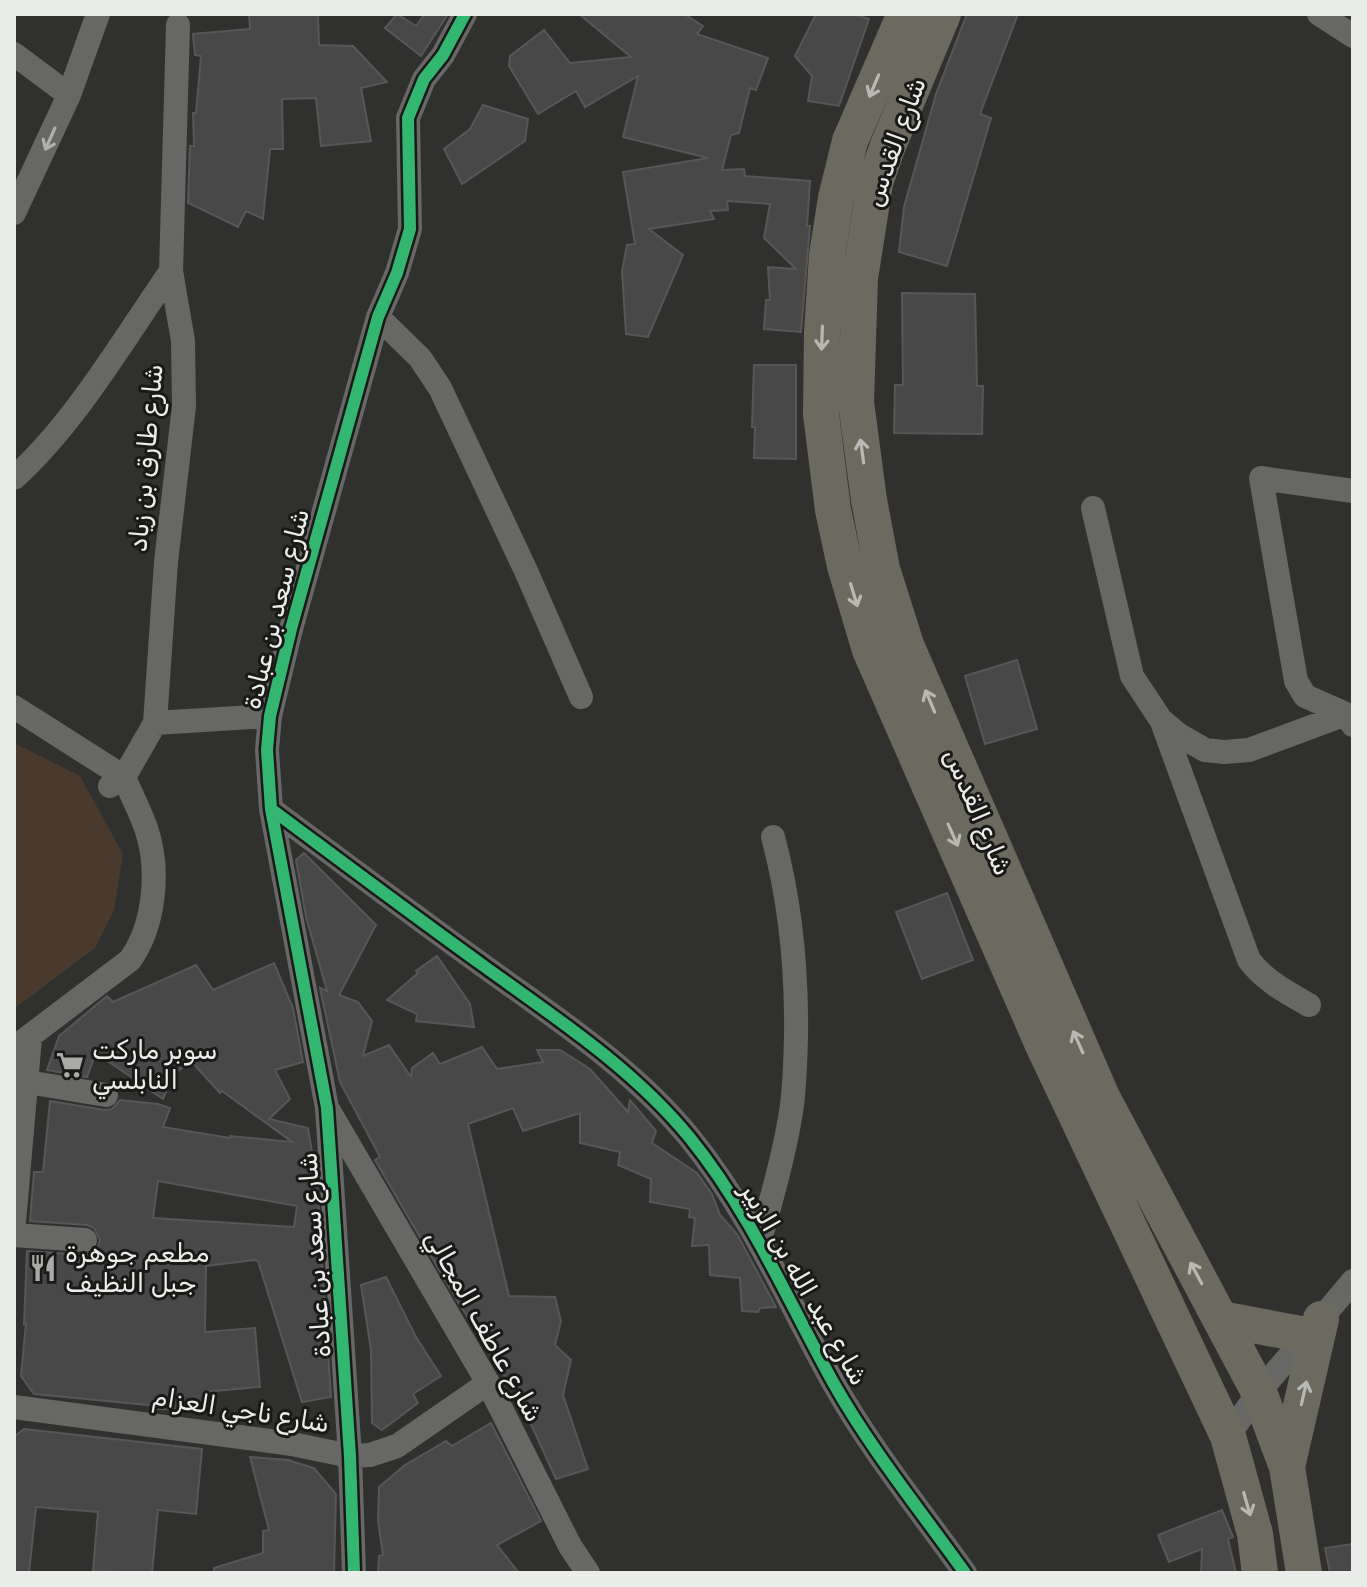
<svg xmlns="http://www.w3.org/2000/svg" width="1367" height="1587" viewBox="0 0 1367 1587" font-family="Rubik,'Noto Naskh Arabic',sans-serif">
<style>
.green{fill:#493a2d}
.building{fill:#474847;stroke:#565756;stroke-width:2;fill-rule:evenodd}
.lines{fill:none;stroke-linecap:round;stroke-linejoin:round}
.minor{stroke:#676866;stroke-width:24}
.highway{stroke:#6c6a5f;stroke-width:36}
.cycleway-casing{stroke:#191918;stroke-width:17}
.cycleway{stroke:#33b770;stroke-width:12}
.oneway{stroke:#b8b9b2}
.oneway2{stroke:#b0b1af}
.labels{text-anchor:middle;dominant-baseline:central;stroke-width:6;stroke-linejoin:round;paint-order:stroke}
.street-label{font-size:26px;fill:#ebedea;stroke:#191918}
.poi-label{font-size:26px;fill:#ebedea;stroke:#191918;text-anchor:start}
</style>
<rect width="100%" height="100%" fill="#30312f"/>
<path class="green" d="M14,743l66,33 43,78 -9,56 -19,38 -81,61z"/>
<path class="building" d="M249,14h69l1,31 34,1 34,36 -26,6 10,53 -50,5 -5,-48 -34,1 1,50h-13l-7,70 -17,-8 -8,16 -50,-24 2,-57h4l-1,-33h3l5,-57 -6,-1 -2,-21 57,-5z
M397,14l19,12 9,-12h23l-27,42 -36,-28z
M579,14h105l19,12 -6,8 71,24 -12,32 -6,-2 -11,45 -8,2 -9,35 22,-1 1,7 65,5 -3,45h3l-9,106 -37,-3 2,-29h4l-2,-33 28,2 -32,-31 6,-34 -43,-3 1,9 -18,1 4,8 -65,10 34,26 -35,82 -22,-3 -4,-63 5,-26 8,-1 -12,-72 85,-14 -85,-21 15,-61 -53,31 -9,-16 -38,23 -29,-48 1,-10 34,-26 26,33 61,-6z
M816,14h36l17,5 -30,87 -31,-5 4,-25 -17,-20z
M967,14h51l-38,100 11,4 -44,148 -48,-14 5,-45 32,-113z
M483,105l45,14 -3,22 -63,43 -18,-35 26,-20z
M902,293l73,1 2,92h6l-1,48 -88,-1 1,-48h8z
M754,365h42v94l-42,-1 1,-31h-3z
M1017,660l20,69 -52,15 -20,-68z
M304,853l72,72 -37,70 19,7 14,19 -9,35 26,-11 22,32 1,-9 21,-15 7,11 42,-17 15,22 46,-7 -6,-12h23l30,19 38,43 2,-12 26,31 -4,12 45,30 15,21 8,21 17,19 39,73 -16,1 -2,4 -16,-1 -2,-33 -30,-3 -1,-30 -17,1 3,-28 -6,-1 1,-8 -40,-7 1,-23 -33,-14 2,-13 -40,-9v-30l-57,18 -10,-23 -45,16 41,172 46,1 6,24 -6,24 16,15 -8,35 25,74 -32,10 -41,-90 -2,1 -64,-103 -74,-127 5,-3 -40,-75 -20,-94 7,3 -21,-74 -10,-57z
M947,893l26,67 -51,19 -26,-67z
M437,956l33,48 4,23 -58,-6 1,-7 -30,-14 31,-27 -2,-2z
M274,963l19,45 10,54 -28,8 15,29 -21,20 39,9 8,48 3,34h-4l7,52 9,135 -29,5 -44,-141 -4,-1 -48,6 -1,66 50,-4 5,59 -57,5v18l-45,-1v-3l-124,-12 -13,-18 5,-53 -2,1 3,-73 58,4 12,-6 3,-9 -6,-12 -7,-3 -57,-4 4,-49h9l7,-71 54,9 8,-1 8,-9 38,4 12,4 -7,19 67,11v-2l62,6 -70,-51 -2,2 -29,-32 -18,14 -10,24 -67,-46 -9,24 -40,-7 12,-34 48,-40 6,6 83,-37 17,25zM158,1181l139,25 -3,21 -141,-9z
M386,1277l30,60 25,39 -28,18 5,9 -36,27 -10,-7 -1,-73 -10,-65z
M491,1423l50,98 -44,24 22,28h-141l1,-17 4,-1 -5,-34 1,-34 26,-22 41,-24 6,5z
M24,1429l178,20 -6,65 -38,-4 -6,63 -59,-2 5,-59 -62,-5 -7,66h-15v-136z
M250,1457l38,3 26,8 22,26 -2,79h-120v-5l49,-15v-22l6,-1z
M1222,1510l11,27 -5,2 8,34h-35l1,-24 -33,13 -11,-27z
M1353,1544v29h-23l-5,-25z"/>
<g class="lines">
<path class="minor" d="M1319,14l34,22
M14,54l55,41
M14,213l55,-118 29,-81
M378,317l42,41 20,30 86,183 55,126
M14,478c62,-56 109,-138 157,-207
M1093,508l39,168 29,44 18,15 26,15 19,2 25,-2 97,-36 7,11
M14,707l110,70
M1346,714l-41,-18 -9,-15 -35,-203 92,13
M1162,722l87,238c16,21 37,32 60,45
M155,723l115,-7
M110,786l14,-9 31,-54 11,-161 18,-156 -1,-65 -12,-70 7,-246
M271,809c70,52 139,104 210,155 73,53 151,103 209,174 60,74 98,163 144,246 38,67 86,126 131,189
M14,1048l116,-88c25,-35 30,-91 16,-132 -6,-17 -15,-34 -22,-51
M27,1082l79,13
M329,1111l159,272 82,163 18,27
M14,1222l16,-184
M14,1235l71,5
M759,1243c12,-41 24,-83 31,-125 5,-26 5,-54 6,-80 1,-69 -5,-134 -23,-201
M14,1407l278,37 58,12 20,-1 27,-9 91,-63
M1228,1436l31,-44 94,-111
M354,1573l-4,-117 -23,-348 -56,-299 -4,-59 3,-34 21,-87 87,-312 19,-44 13,-44 -2,-111 16,-39 19,-24 22,-41"/>
<path class="highway" d="M905,14l-55,127 -14,57 -9,57 -5,78 -1,81 12,96 12,56 25,84 173,395 185,391 27,98 5,39
M943,14l-56,134 -12,35 -15,95 -4,124 13,98 13,69 24,76 196,452 157,295 28,75 17,106
M1221,1319l85,16
M1287,1467l34,-148"/>
<g class="cycleway-casing">
<path id="cycleway" d="M271,809c70,52 139,104 210,155 73,53 151,103 209,174 60,74 98,163 144,246 38,67 86,126 131,189
M354,1573l-4,-117 -23,-348 -56,-299 -4,-59 3,-34 21,-87 87,-312 19,-44 13,-44 -2,-111 16,-39 19,-24 22,-41"/>
</g>
<use href="#cycleway" class="cycleway"/>
</g>
<defs><path id="oneway-shaft" d="M-6 0H5M1.5-3L5.5 0L1.5 3" fill="none" stroke-width="1.6" stroke-linecap="round" stroke-linejoin="round" transform="scale(2)"/></defs>
<g class="oneway">
<use href="#oneway-shaft" transform="translate(874 86) rotate(113)"/>
<use href="#oneway-shaft" transform="translate(822 338) rotate(92)"/>
<use href="#oneway-shaft" transform="translate(862 451) rotate(-98)"/>
<use href="#oneway-shaft" transform="translate(854 595) rotate(73)"/>
<use href="#oneway-shaft" transform="translate(930 701) rotate(-113)"/>
<use href="#oneway-shaft" transform="translate(953 835) rotate(66)"/>
<use href="#oneway-shaft" transform="translate(1078 1042) rotate(-114)"/>
<use href="#oneway-shaft" transform="translate(1196 1273) rotate(-118)"/>
<use href="#oneway-shaft" transform="translate(1304 1393) rotate(-77)"/>
<use href="#oneway-shaft" transform="translate(1247 1504) rotate(74)"/>
</g>
<use class="oneway2" href="#oneway-shaft" transform="translate(50 139) rotate(114)"/>
<defs>
<g id="supermarket-bare" transform="scale(2.16)"><path d="M-6-5.5h2.5l.6 2H6L4.5 2H-2.5L-4.4-4H-6ZM-1.5 3.2a1.3 1.3 0 1 0 .1 0ZM3 3.2a1.3 1.3 0 1 0 .1 0Z" fill="#aaaba9" stroke="#191918" stroke-width="2.5" paint-order="stroke"/></g>
<g id="restaurant-bare" transform="scale(2.16)"><path d="M-5-6h1v4h1v-4h1v4h1v-4h1v5L-1.5 .5V6h-2V.5L-5-1ZM5-6V6H3V1.5H1.5Q1.5-4 5-6Z" fill="#aaaba9" stroke="#191918" stroke-width="2.5" paint-order="stroke"/></g>
</defs>
<g fill-rule="evenodd">
<use href="#supermarket-bare" x="70" y="1065"/>
<use href="#restaurant-bare" x="43" y="1268"/>
</g>
<g class="labels">
<g class="street-label">
<text transform="translate(895 142) rotate(-70)">شارع القدس</text>
<text transform="translate(146 458) rotate(-85)">شارع طارق بن زياد</text>
<text transform="translate(276 609) rotate(-76)">شارع سعد بن عبادة</text>
<text transform="translate(978 812) rotate(67)">شارع القدس</text>
<text transform="translate(315 1255) rotate(-94)">شارع سعد بن عبادة</text>
<text transform="translate(804 1284) rotate(60)">شارع عبد الله بن الزبير</text>
<text transform="translate(484 1326) rotate(61)">شارع عاطف المجالي</text>
<text transform="translate(241 1410) rotate(9)">شارع ناجي العزام</text>
</g>
<g class="poi-label">
<text x="92" y="1050">سوبر ماركت<tspan x="92" dy="30">النابلسي</tspan></text>
<text x="65" y="1253">مطعم جوهرة<tspan x="65" dy="30">جبل النظيف</tspan></text>
</g>
</g>
<rect width="1367" height="1587" fill="none" stroke="#ebedea" stroke-width="32"/>
</svg>
